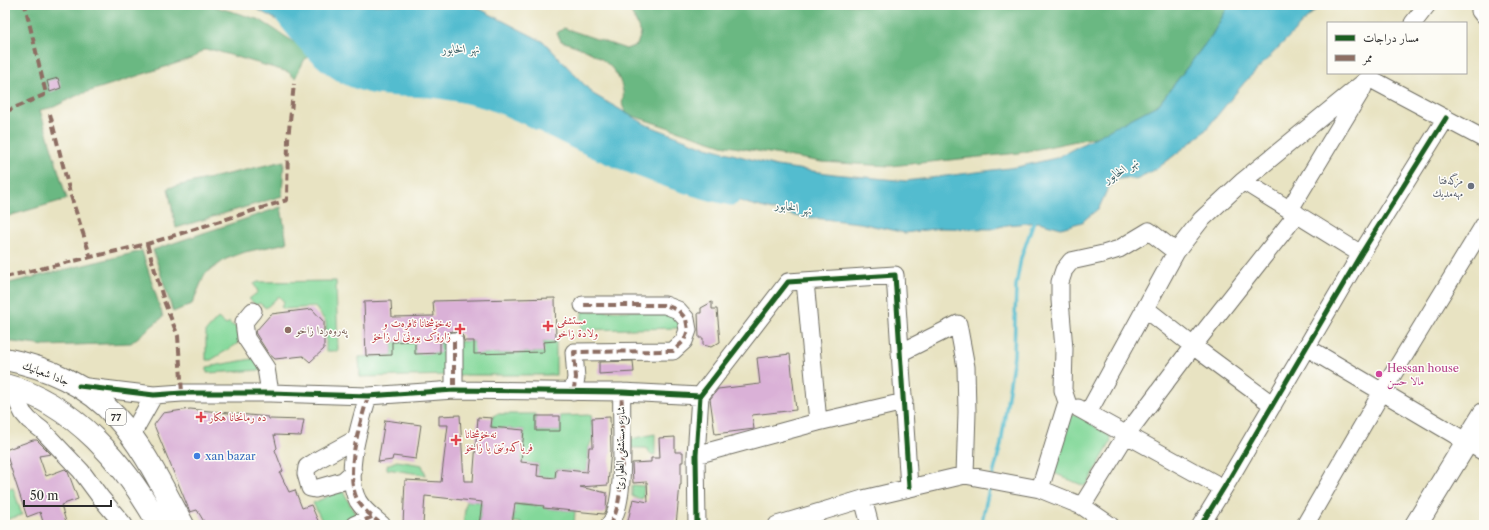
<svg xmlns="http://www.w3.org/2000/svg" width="1489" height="530" viewBox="0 0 1489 530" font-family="'Libre Caslon Text',Amiri,serif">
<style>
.green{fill:#83d89a;stroke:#578262}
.forest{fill:#6ab882;stroke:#4a7256}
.water{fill:#53bccf;stroke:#3f747d}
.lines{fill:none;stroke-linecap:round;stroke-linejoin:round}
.stream{stroke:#53bccf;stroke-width:3.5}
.river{stroke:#53bccf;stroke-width:21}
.building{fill:#dab1d7}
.minor-casing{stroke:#6d6b60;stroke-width:19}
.major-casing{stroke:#6d6b60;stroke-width:24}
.highway-casing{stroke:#6d6b60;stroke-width:24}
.minor{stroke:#fff;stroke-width:17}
.major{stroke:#fff;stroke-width:22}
.highway{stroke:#fff;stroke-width:22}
.quiet{stroke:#8d6e63;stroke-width:4;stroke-dasharray:8 4;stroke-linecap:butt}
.cycleway-casing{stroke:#fdfcf7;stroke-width:8}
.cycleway{stroke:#1b5e20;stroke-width:5}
.worship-dot{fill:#6b7280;stroke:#fdfcf7;stroke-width:1.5}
.health-dot{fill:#e0444e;stroke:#fdfcf7;stroke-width:1.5}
.education-dot{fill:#8d6e63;stroke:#fdfcf7;stroke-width:1.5}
.hotel-dot{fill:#d1479c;stroke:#fdfcf7;stroke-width:1.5}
.shop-dot{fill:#3f7fe0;stroke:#fdfcf7;stroke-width:1.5}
.labels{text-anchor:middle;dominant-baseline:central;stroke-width:3;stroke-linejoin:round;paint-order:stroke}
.shield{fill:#fdfcf7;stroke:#6a6a68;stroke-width:1}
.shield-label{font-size:10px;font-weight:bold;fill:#2b2b2b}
.worship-label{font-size:11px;fill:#5b616d;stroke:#fdfcf7;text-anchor:end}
.health-label{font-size:11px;fill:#be3a42;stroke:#fdfcf7;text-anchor:start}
.education-label{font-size:11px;fill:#785e54;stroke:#fdfcf7;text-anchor:start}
.hotel-label{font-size:11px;fill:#b23c85;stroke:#fdfcf7;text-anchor:start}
.street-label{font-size:11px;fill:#2b2b2b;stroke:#fdfcf7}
.shop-label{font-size:11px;fill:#366cbe;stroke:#fdfcf7;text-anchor:start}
.water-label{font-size:12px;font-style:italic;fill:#395e64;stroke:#fdfcf7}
</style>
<rect width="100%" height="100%" fill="#fdfcf7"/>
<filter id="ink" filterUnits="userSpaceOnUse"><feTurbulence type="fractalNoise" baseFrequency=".025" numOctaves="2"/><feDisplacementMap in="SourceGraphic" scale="8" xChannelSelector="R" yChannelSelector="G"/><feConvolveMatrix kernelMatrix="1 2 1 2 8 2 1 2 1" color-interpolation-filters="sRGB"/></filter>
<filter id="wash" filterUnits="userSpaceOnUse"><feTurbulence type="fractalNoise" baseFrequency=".012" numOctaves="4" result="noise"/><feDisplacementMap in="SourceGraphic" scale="16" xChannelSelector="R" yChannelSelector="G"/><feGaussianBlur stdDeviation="0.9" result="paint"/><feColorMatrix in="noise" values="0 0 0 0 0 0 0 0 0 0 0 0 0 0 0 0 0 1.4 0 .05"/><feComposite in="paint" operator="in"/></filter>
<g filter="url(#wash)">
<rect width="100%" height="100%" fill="#e8e3c2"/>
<path class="green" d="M336,281l2,70h-12v-29l-11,-15 -30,2 -4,-2 3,-5 -5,-6 -13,12 -7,-5 -3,2 -7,-6 9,-7 -4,-8 4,-2z
M582,311h89l9,14 -1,3 -98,2z
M218,318l8,7 3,-3 1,2 6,3 4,11 -3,6 -26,16h-5v-29z
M415,341v12h24l1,-11 34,-1 1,13 68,-2v-10l13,-1v34h-102l-94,2 -1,-20 33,-2v-13z
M257,358l7,12 -57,3v-6z
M496,414h39l1,17h24v-15l31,-1 2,22 -4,10 -2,25 -31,-3 -1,9 -18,-2 1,-12 -24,-2 8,-14 2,-18 -33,-3 1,-9z
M1073,415h4l33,21 1,6 -23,41 -4,3 -30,-13 16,-57z
M655,434v21l-5,-1 -4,-6h-16l1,-9z
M397,461l25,4 4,10 -39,-6v-4z
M632,485l12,1 -1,12 -5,1 -6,-3z
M13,488l9,27 -17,5v-30z
M342,490l15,27 -22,8h-11l-11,-22z
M537,497l7,1v10l31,3 -1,14h-53v-2l-8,-1 1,-9 -9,-10 31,3z
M466,501l16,1 -3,23h-16z"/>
<path class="forest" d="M5,5h205l50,15 54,35 -9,4 -10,19 -7,-6 -75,-22h-10l-10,8 -115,37 -24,12 -14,3 27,89 -62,18z
M628,5h601l-17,30 -53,69 -59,32 -81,17 -129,13 -68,-4 -100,-17 -95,-31c-9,-14 -2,-11 -4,-23 -5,-30 -37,-42 -62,-50l-4,-8 7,-5 62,21 11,-4 4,-12z
M284,161l-2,35 -106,32 -8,-40z
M281,207l6,36 -42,9 -19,7 -21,15 -13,30 -19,8 -20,-62z
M142,251l21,66 -32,26 -85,3 -41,-5v-57z"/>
<path class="water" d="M249,5h223l72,37 49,52 54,31 52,20 77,21 58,8 72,7 111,-14 39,-9 103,-54 53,-69 17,-30h91l-76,78 -41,50 -45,35 -22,11 -11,-1 -10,2 -8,10 -8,18 -17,14 -21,6 -22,-6 -32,3 -16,4 -51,-1 -35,5 -45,-10 -65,-7 -46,-12 -77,-27 -65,-32 -80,-33 -62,-20 -99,-12 -30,-20 -22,-20z"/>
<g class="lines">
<path class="stream" d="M993,475l8,-31 13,-89 2,-69 5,-28 14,-40
M981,525l9,-40"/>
<path class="river" d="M278,5c18,24 41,54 67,68 30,16 55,12 86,14 19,2 38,6 56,11 32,10 59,26 88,40 50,24 103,45 156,57"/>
</g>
<g id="blocks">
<path class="building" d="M58,78l3,10 -11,4 -3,-11z
M555,298l1,43 -13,1 1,10 -70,2v-13h-10l-1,-5 -4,-3 -5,-2 -5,1 -3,4 -2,5 -4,1v11l-25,1v-13l-23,1v13l-26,1 -2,-54 27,-1 1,16 42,-1 -1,-15z
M712,302v7h5l3,33 -9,5 -8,-2v-7h-4l-1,-25h3v-5z
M312,309l12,13v27l-14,13 -7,-6 -28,3 -7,-6 -12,-19 -1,-2 16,-18z
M790,354l6,56 -44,5 2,14 -39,5 -5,-35 8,-10 42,-5 -3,-26z
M633,361l1,11 -35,2v-12z
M190,409l78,8 1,2 35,1 -3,16 -27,-1 3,13 -2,2 8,21 -3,2 9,19 6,-2 7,18 9,-3 9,20h-114l-9,-15 -7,2 -36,-87 9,-12z
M460,415l4,66h9l5,-64 14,1 -1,9 33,3 -3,32 17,2 -1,12 18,2 1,-9 31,3 2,-25h4l-1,-29 18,-1 1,33 -3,35 -28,2 27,6 -1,18 -2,3 -61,-6 1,-2 -29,-3 -3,22h-33l3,-23 -57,-6 -2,29h-20l2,-45 36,2 7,-57h-9v-9z
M536,416h24v15h-24z
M385,420l36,5 -5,34 -23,-3 -1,4 -14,2z
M675,437v15h8v10h-2v23h-1l-4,40h-49l6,-26 15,3 -1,-20 -14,1 -1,-20 19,-1v-4h9l-1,-20z
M33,440h4l14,14 -12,2 7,20 19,-7 3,3 10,27 -17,6 6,20h-23l-4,-13 -13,5 -22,-67z"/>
</g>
</g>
<g filter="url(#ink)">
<use href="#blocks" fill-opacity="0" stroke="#6d6b60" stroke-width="1"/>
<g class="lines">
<g class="minor-casing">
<path id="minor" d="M1481,5l-1,6 4,5
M1413,23l14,-18
M1369,78l115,61
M1243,181l118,73
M1290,209l73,-121
M805,281l13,141 86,-20
M1146,309l47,37 80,59
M253,311l-9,11 2,16 20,30 4,25
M454,341v49
M1306,347l178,105
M900,353l58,-29 8,43 1,45 -2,63
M79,386l75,9 28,-2h88l98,3 86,-6 168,2 78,4
M13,388l2,9 8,16 6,7 13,10 39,41 20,27 23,27
M573,392l3,-14 -2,-26 99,-1 11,-10 4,-11 -2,-11 -8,-9 -13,-5h-82
M368,396c-8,29 -25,78 -10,105 6,10 16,17 24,24
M1078,408l145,80
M1088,413l88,-161 25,-32 42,-39 126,-103
M131,436l23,-41
M696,455l122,-33
M353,472l-10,9 -28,8 -5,-1 -4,-14 1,-7 14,-9 35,-19
M1040,489l27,-87 -4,-12 1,-41 -4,-49v-18l4,-12 7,-9 32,-7 16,-5 30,-18 27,21
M863,499l7,26
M1082,506l44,-71 67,-89 104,-132
M354,525l18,-8
M609,525c19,-21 11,-103 13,-133
M697,525l-1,-70 4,-59 88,-114 107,-7 14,212
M777,525l86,-26 102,-24 75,14 42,17 28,19
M1201,525l27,-44 133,-227 85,-136
M1305,525l77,-133 102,-167"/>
</g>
<g class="major-casing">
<path id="major" d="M1416,525l68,-111"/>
</g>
<g class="highway-casing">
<path id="highway" d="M5,359c41,8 83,26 111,58 28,30 47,72 67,108
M5,385c69,18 121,80 154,140"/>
</g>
<use href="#minor" class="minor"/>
<use href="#major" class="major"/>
<use href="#highway" class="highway"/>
<path class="quiet" d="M5,112l41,-18 -21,-89
M50,114l20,79 21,65
M147,244l17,57 14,35 4,57
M5,277l142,-33 140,-44 1,-61 6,-55
M454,341v49
M573,392l3,-14 -2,-26 99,-1 11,-10 4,-11 -2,-11 -8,-9 -13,-5h-82
M368,396c-8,29 -25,78 -10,105 6,10 16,17 24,24
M354,525l18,-8
M609,525c19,-21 11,-103 13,-133"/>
<g class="cycleway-casing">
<path id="cycleway" d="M79,386l75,9 28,-2h88l98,3 86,-6 168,2 78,4
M697,525l-1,-70 4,-59 88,-114 107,-7 14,212
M1201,525l27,-44 133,-227 85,-136"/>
</g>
<use href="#cycleway" class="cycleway"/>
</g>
</g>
<circle class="worship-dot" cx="1471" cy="186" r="4"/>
<g class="health-dot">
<path d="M546 320h4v4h4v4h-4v4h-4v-4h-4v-4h4z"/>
<path d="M458 323h4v4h4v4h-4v4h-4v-4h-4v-4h4z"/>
<path d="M199 411h4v4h4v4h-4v4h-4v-4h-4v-4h4z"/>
<path d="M454 434h4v4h4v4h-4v4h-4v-4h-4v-4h4z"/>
</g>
<circle class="education-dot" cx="288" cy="330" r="4"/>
<circle class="hotel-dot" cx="1379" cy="374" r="4"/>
<circle class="shop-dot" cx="197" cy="456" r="4"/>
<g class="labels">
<rect class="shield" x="106" y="409" width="20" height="16" rx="3"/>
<g class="shield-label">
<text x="116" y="417">77</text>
</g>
<g class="worship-label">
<text x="1463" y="180">مزگەفتا<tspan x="1463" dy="13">مهەمدیك</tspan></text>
</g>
<g class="health-label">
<text x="557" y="320">مستشفى<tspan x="557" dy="13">ولادة زاخو</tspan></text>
<text x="451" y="323" text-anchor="end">نەخۆشخانا ئافرەت و<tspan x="451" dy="13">زارۆک بوونێ ل زاخۆ</tspan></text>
<text x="209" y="417">ده رمانخانا هكار</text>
<text x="465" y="434">نه‌خۆشخانا<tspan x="465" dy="13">فرياكه‌وتنێ يا زاخۆ</tspan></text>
</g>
<g class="education-label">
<text x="296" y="330">په‌روه‌ردا زاخو</text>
</g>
<g class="hotel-label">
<text x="1387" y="368">Hessan house<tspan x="1387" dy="13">مالا حسن</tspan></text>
</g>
<g class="street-label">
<text transform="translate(46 373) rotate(21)">جادا شعبانيك</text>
<text transform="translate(620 448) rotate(-89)">شارع مستشفى الطوارئ</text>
</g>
<g class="shop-label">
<text x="205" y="456">xan bazar</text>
</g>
<g class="water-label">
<text x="461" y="48">نهر الخابور</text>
<text transform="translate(1121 170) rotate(-30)">نهر الخابور</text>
<text transform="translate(794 207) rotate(10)">نهر الخابور</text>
</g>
</g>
<rect width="1489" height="530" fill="none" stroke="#fdfcf7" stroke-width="20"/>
<rect x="1327" y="22" width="140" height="52" fill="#fdfcf7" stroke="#a9a8a5"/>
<rect x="1335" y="35" width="20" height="6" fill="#1b5e20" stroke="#a9a8a5"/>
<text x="1363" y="42" font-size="12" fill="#2b2b2b">مسار دراجات</text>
<rect x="1335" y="55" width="20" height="6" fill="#8d6e63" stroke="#a9a8a5"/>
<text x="1363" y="62" font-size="12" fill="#2b2b2b">ممر</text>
<path d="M24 500v6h87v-6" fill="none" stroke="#2b2b2b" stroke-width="2"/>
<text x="30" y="500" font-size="12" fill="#2b2b2b" stroke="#fdfcf7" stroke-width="3" paint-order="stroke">50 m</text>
</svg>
